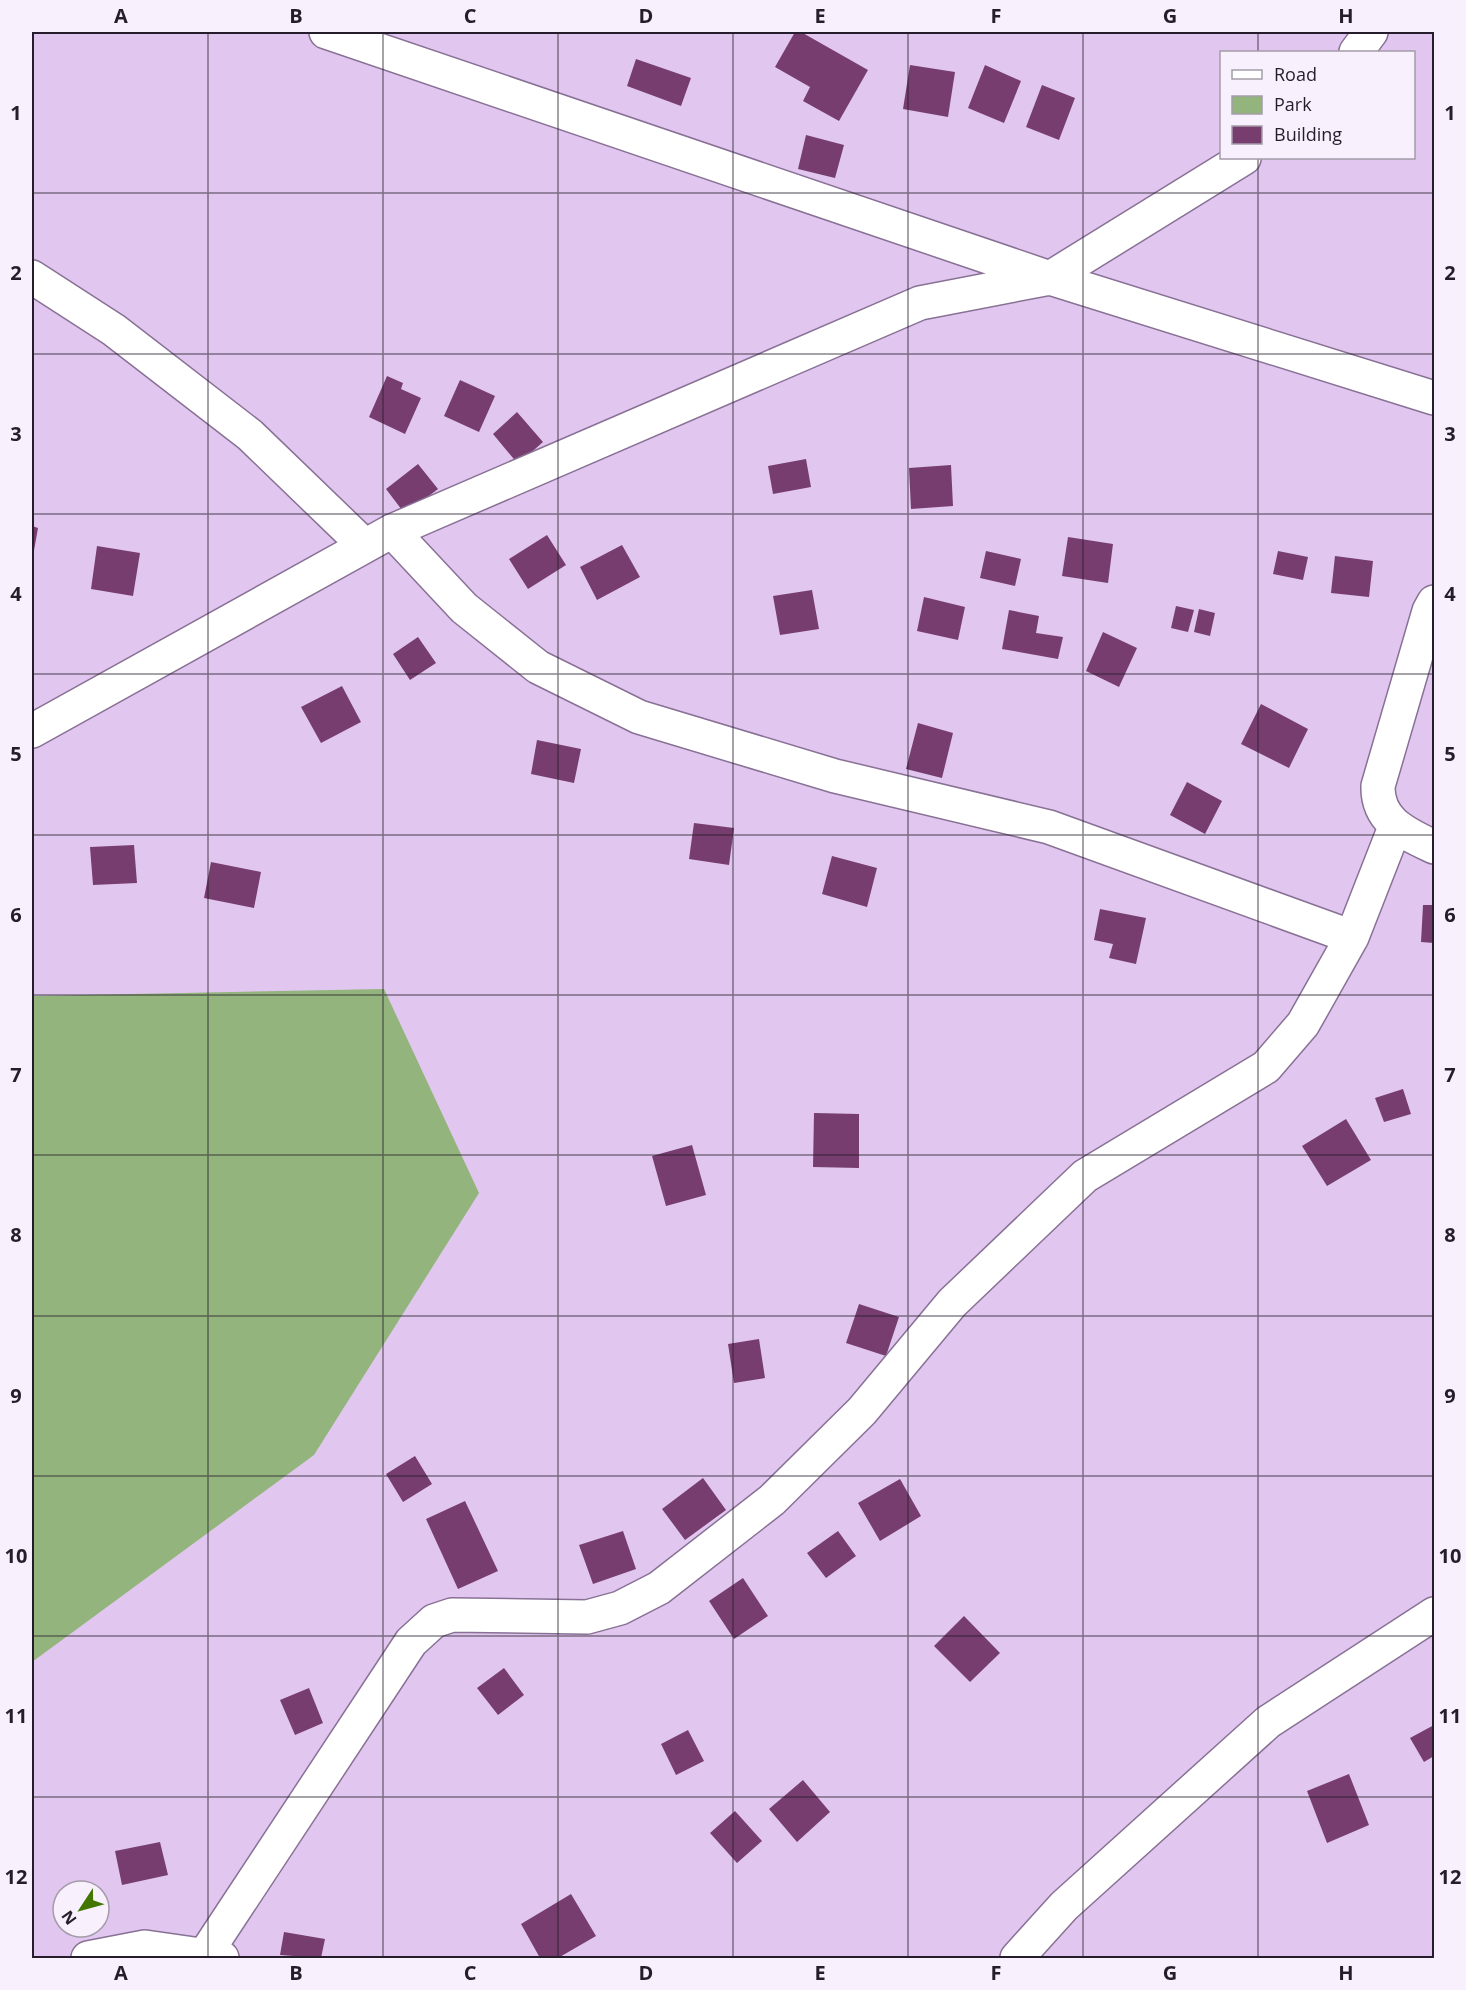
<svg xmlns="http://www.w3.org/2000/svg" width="1466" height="1990" viewBox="0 0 1466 1990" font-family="'Open Sans',sans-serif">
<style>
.green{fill:#93b47d}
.building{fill:#773d6e}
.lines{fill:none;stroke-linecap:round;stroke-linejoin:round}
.street-casing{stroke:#887195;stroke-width:36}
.street{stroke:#fff;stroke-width:33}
.grid{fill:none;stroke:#261d2c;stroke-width:1.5;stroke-opacity:0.55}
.neatline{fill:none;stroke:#261d2c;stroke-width:2}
.grid-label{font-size:20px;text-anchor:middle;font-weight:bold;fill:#261d2c}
</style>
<rect width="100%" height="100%" fill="#e1c7ef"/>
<path class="green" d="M384,989l95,204 -165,262 -282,207v-666z"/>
<path class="building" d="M795,32h6l67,38 -29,51 -36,-20 7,-14 -35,-20z
M636,59l55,19 -10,28 -54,-20z
M910,65l45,7 -7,45 -45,-8z
M985,65l36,16 -17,42 -36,-15z
M1042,85l33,13 -16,42 -33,-13z
M806,135l38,10 -9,33 -37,-9z
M387,376l16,7 -2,6 20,9 -16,36 -36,-17z
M460,380l35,16 -16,36 -35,-16z
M517,412l26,30 -25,22 -25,-30z
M806,459l5,28 -38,7 -5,-28z
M418,464l20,25 -33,25 -19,-25z
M951,465l2,41 -42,3 -2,-41z
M32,526l6,2 -5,28h-1z
M547,535l19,30 -38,24 -19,-30z
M1068,537l45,7 -5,39 -46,-7z
M622,545l18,32 -43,23 -17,-33z
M97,546l43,7 -7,43 -42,-7z
M986,551l35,8 -6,27 -35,-8z
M1278,551l30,6 -5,23 -30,-6z
M1335,556l38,5 -4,36 -38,-4z
M812,590l7,39 -39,6 -7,-39z
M924,597l41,10 -7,33 -41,-9z
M1176,606l18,4 -6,22 -17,-4z
M1199,609l16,4 -5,23 -16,-4z
M1009,610l30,6 -3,17 27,4 -5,22 -56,-10z
M1103,632l34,16 -18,39 -33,-16z
M418,637l18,26 -26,17 -17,-26z
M342,686l19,36 -40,21 -20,-36z
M1261,704l47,25 -19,39 -48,-24z
M918,723l35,10 -11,45 -36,-9z
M537,740l44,9 -7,34 -43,-9z
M1187,782l35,19 -17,33 -35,-19z
M694,823l40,5 -5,37 -40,-6z
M134,845l3,38 -44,2 -3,-38z
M832,856l45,12 -10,39 -45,-13z
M211,862l50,10 -7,36 -50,-10z
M1423,905h11v38l-13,-1z
M1100,909l46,9 -10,46 -27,-6 4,-14 -19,-4z
M1403,1089l8,25 -27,8 -9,-24z
M814,1113l45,1v54l-46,-1z
M1346,1119l25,41 -44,26 -25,-40z
M692,1145l14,50 -40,11 -14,-50z
M859,1304l40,13 -13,39 -40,-13z
M759,1339l6,39 -31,5 -6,-39z
M415,1456l17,28 -29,18 -17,-28z
M703,1478l23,32 -41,30 -23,-31z
M900,1479l21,37 -41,25 -22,-38z
M465,1501l33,70 -40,18 -32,-70z
M623,1531l13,38 -43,15 -14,-39z
M838,1531l18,25 -30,22 -19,-25z
M743,1578l25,38 -34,23 -25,-38z
M964,1616l36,37 -30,29 -36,-36z
M504,1668l20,27 -26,20 -21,-27z
M309,1688l14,35 -28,12 -15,-35z
M1434,1725v31l-10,6 -14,-24z
M688,1730l16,31 -28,14 -15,-31z
M1349,1774l20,51 -42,18 -20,-52z
M803,1780l27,32 -33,30 -28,-33z
M735,1811l27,30 -25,22 -27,-30z
M160,1842l8,33 -46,10 -7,-34z
M571,1894l25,42 -38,22h-18l-19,-34z
M284,1932l41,7 -4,19 -41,-3z"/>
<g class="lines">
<g class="street-casing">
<path id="street" d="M326,32l724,246 384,120
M1356,52l15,-20
M32,277l82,53 136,105 114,110
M392,531l72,77 74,59 101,50 196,59 214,51 303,110
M1434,602l-5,9 -51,175c-1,36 29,48 56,61
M32,731l360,-200 528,-228 130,-25 194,-120
M204,1956l207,-314 23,-21 18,-6 135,2 33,-9 39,-20 113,-88 90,-89 90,-108 133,-127 181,-109 37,-43 49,-87 43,-110
M88,1958l57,-11 77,11
M1017,1958l47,-52 204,-184 166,-108"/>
</g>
<use href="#street" class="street"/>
</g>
<path class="grid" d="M208,32v1926M383,32v1926M558,32v1926M733,32v1926M908,32v1926M1083,32v1926M1258,32v20M1258,158v1800M32,193h1402M32,354h1402M32,514h1402M32,674h1402M32,835h1402M32,995h1402M32,1155h1402M32,1316h1402M32,1476h1402M32,1636h1402M32,1797h1402"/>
<rect width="1466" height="1990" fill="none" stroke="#f8f0fc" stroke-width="66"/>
<rect x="1220" y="51" width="195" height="108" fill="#f8f0fc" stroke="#a49ca9" stroke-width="1.5"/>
<rect x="1232" y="70" width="30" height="9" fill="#ffffff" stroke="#a49ca9" stroke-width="1.5"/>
<text x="1274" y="81" font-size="18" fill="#261d2c">Road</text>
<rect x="1232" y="96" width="30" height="18" fill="#93b47d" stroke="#a49ca9" stroke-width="1.5"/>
<text x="1274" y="111" font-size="18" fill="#261d2c">Park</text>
<rect x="1232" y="126" width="30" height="18" fill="#773d6e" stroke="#a49ca9" stroke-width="1.5"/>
<text x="1274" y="141" font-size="18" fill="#261d2c">Building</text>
<g transform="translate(81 1909) rotate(234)"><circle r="28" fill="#f8f0fc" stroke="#a49ca9" stroke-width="1.5"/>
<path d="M0-4.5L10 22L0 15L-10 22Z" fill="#417601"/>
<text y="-9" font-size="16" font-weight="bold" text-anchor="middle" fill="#261d2c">N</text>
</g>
<rect x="33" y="33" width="1400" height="1924" class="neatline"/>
<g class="grid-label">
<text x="121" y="23">A</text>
<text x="296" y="23">B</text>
<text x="470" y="23">C</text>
<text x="646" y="23">D</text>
<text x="820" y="23">E</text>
<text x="996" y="23">F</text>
<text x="1170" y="23">G</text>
<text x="1346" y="23">H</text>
<text x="16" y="120">1</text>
<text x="1450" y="120">1</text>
<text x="16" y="280">2</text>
<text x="1450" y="280">2</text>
<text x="16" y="441">3</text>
<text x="1450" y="441">3</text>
<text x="16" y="601">4</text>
<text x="1450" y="601">4</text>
<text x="16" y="761">5</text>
<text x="1450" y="761">5</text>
<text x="16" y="922">6</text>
<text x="1450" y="922">6</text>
<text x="16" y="1082">7</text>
<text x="1450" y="1082">7</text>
<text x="16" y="1242">8</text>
<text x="1450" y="1242">8</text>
<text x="16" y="1403">9</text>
<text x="1450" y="1403">9</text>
<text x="16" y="1563">10</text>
<text x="1450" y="1563">10</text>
<text x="16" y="1723">11</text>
<text x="1450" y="1723">11</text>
<text x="16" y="1884">12</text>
<text x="1450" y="1884">12</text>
<text x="121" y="1980">A</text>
<text x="296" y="1980">B</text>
<text x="470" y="1980">C</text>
<text x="646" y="1980">D</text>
<text x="820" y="1980">E</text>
<text x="996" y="1980">F</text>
<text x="1170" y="1980">G</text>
<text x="1346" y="1980">H</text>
</g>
</svg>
